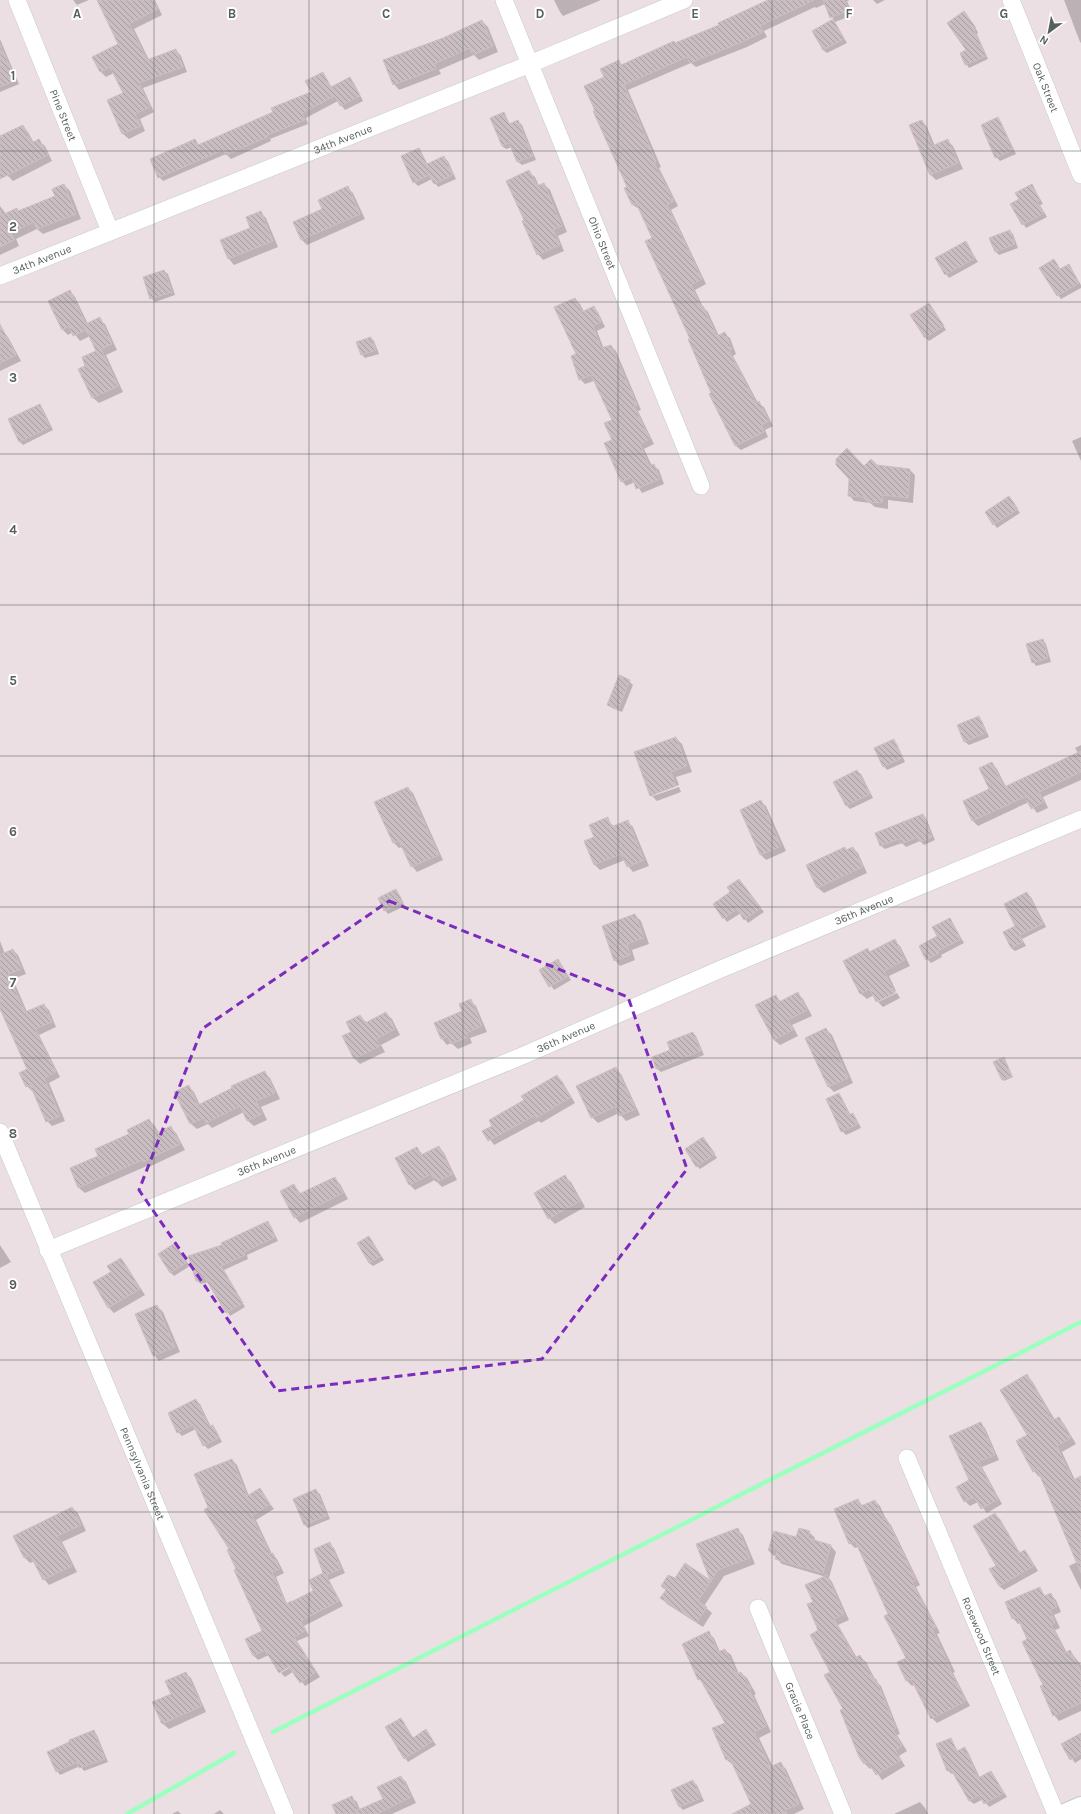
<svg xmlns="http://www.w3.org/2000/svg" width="1081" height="1814" viewBox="0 0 1081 1814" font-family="Karla,sans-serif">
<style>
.shadow{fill:#0003}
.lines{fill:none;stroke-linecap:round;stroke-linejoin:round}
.stream{stroke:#9cffbf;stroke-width:4.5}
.building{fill:url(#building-back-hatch);stroke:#d0bec5}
.minor-casing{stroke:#c3cac7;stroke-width:18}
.tertiary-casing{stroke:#c3cac7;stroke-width:24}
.minor{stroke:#fff;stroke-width:17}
.tertiary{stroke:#fff;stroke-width:22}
.marked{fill:none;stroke:#7b2cbf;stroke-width:3;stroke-dasharray:8 5;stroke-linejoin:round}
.grid{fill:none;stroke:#58605c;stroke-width:1;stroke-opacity:0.55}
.labels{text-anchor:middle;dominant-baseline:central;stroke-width:4;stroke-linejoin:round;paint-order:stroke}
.street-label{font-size:11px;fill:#58605c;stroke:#fff}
.grid-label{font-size:13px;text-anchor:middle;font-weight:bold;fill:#58605c;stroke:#fff;stroke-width:4;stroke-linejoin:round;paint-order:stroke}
</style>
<defs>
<pattern id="building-back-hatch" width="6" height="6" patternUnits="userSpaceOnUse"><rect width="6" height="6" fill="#c9bdc2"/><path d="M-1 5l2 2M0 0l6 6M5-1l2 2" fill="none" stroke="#a69da1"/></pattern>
</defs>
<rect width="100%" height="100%" fill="#ecdfe3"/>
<path class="shadow" d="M73,0h16l-12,5z
M107,0h48l7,15 -28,14 15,31 27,-10 5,6 6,16 -44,16 11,24 -14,7 5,12 -16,8 -6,-5 -15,-33 16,-7 -10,-21 -8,4 -5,-5 18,-28z
M554,0h47l-38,16 -3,-4z
M769,0h81l-3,1 6,14 -18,7 12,21 -20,10 -4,-3 -10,-19 21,-11 -9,-16 -9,4 -1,-1 -51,24 3,6 -20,10 -51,20 -5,-4 -63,27 33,77 -2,1 19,38 -7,4 35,74 -11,6 8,17 5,5 11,24 6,-2 5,4 6,16 -3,2 25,47 6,4 9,19 -8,4 3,7 -27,13 -5,-4 -24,-52 -59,-156 -14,-29 -6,-4 -8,-16 3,-2 -32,-76 9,-34 14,-15 4,3 51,-23 2,2 44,-19z
M873,0h12l-8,4z
M1064,0h17v43l-1,-1z
M964,13l14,19 -1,2 11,25 -19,9 -3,-4 1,-13z
M482,21l6,6 10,25 -19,8 -5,-5 -35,15 2,4 -42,16 -5,-6 49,-45z
M0,39l19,45 -19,8z
M323,73l9,15 17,-9 5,4 9,18 -18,9 -7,-9 -32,17 2,6 -38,15 1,2 -40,18 -5,-5 -63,27 -4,-4 36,-37 5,6 74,-34 38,-19z
M504,113l6,11 8,-3 4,4 14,35 -14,5 -4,-3 -6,-15 -6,2 -4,-3z
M998,118l3,4 15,32 -16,7 -4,-4z
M922,121l5,6 8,19 13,-5 5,5 10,23 -27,11 -6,-6z
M23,126l5,6 6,11 5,-2 6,5 7,15 -39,20 -6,-6 -7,-14v-24z
M419,149l9,16 16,-7 4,3 8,18 -18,8 -6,-8 -14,7 -4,-4z
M529,172l6,5 4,9 5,-2 6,6 17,42 -9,4 6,15 -21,9 -5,-6 -13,-33z
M64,185l6,6 11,28 -38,15 -6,-5 -21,10 3,7 -19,9v-49l6,8 11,-5 2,2 37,-15z
M1032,185l11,19 -3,1 7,12 -21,11 -15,-24 9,-5z
M348,188l5,5 12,26 -58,26 -5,-5 21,-31z
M261,213l5,5 12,29 -44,18 -5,-6 -8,-18 30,-13z
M1009,231l4,3 5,14 -19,7 -3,-3z
M965,242l13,20 -29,16 -3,-4z
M1054,260l7,10 8,-5 12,20v3l-20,11 -3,-4z
M164,271l4,3 7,21 -20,7 -4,-4z
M70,291l5,6 13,27 11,-5 6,5 12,26 -11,5 17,37 -24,11 -6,-5 -13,-28 7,-4 10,-15 -7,-15 -10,5 -7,-9 -5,3 -6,-6z
M575,299l5,5 4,8 9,-5 5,5 7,15 -8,4 7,18 7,-3 5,5 25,59 -3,1 16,33 -10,5 8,17h2l5,4 5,14 -22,9 -7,-11 -9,4 -4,-5 -9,-41v-20l-19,-39 -9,3 -5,-5z
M929,304l17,26 -17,11 -3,-3z
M3,331l5,6 13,24 -21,10v-38z
M371,338l3,3 5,13 -14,4 -3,-3 -5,-13z
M39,406l4,3 10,21 -30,15 -4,-4z
M1081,437v24l-9,-20z
M877,466l33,4 5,5 -2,28 -25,-3v9l-13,-2 -5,-4 -16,-2 -5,-6 15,-28z
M1009,497l11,16 -23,15 -3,-4z
M1043,640l3,4 5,18 -15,4 -3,-4z
M629,681l4,4 -11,27 -10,-4 -4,-3z
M978,717l4,4 7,16 -20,8 -4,-3 -6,-16z
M676,738l6,6 10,28 -16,5 3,8 -26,9v2l26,-9 2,5 -24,9 -6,-6z
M894,741l3,3 8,18 -18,8 -3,-4z
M1081,745v35l-38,17 5,11 -11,5 -8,-11 -51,24 -5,-5 -9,-19 27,-12 1,-27 5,6 9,18 72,-34 -3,-5z
M857,771l4,3 12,24 -23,11 -3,-3z
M408,788l5,5 30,67 -26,12 -5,-6 -9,-19 -4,1 -5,-5z
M760,801l6,5 20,45 -20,9 -5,-5z
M923,815l3,3 9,22 -11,5 -4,-4 -14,6 -4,-4 -17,6 -4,-3 -5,-13z
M607,819l7,8 13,-6 6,6 16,39 -16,6 -5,-6 -3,-6 -25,10 -6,-6 2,-27z
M853,848l5,5 9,20 -43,20 -6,-5 -10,-22z
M742,884l22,28 -16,11 -7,-10 -14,9 -3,-4 8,-26z
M396,891l9,15 -17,8 -3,-4z
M1027,894l4,3 15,30 -24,12 4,7 -11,5 -4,-3z
M635,915l6,6 8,23 -17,6 3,10 -15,6 -5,-6z
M950,919l14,24 -23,12 1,2 -11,6 -4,-4z
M894,940l6,6 10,20 -21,10 7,15 -18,9v2l-4,-7 -7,4 -6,-5 -16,-33 23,-11 2,2z
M0,941l5,13 8,-4 5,5 8,19 -13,5 14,33 17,-7 5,5 7,17 -17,8 21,42 -11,6 16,38 -13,5 -5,-5 -13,-31 -2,1 -5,-5 2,-17 -29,-64z
M558,960l13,20 -17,10 -14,-20z
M797,993l6,6 9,17 -20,9 6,11 -18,9 -6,-5 2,-44 5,6z
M897,993l3,5 -17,9 -5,-5z
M470,1000l6,6 11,26 -17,6 2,5 -14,6 -7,-6 -4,2 -5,-6 -7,-16 28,-11z
M386,1013l6,6 8,16 -19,10 4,7 -25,12 -5,-5 -12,-22 9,-5 8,-16 7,7z
M826,1029l6,6 21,48 -19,9 -6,-6z
M693,1033l3,3 8,19 -43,17 -4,-3 -4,-11 18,-8z
M1004,1059l9,18 -9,4 -9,-18z
M615,1068l6,6 19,41 -14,6 -7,-8 -21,10 -6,-6z
M264,1072l6,6 10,21 -19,8 6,13 -13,6 -6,-5 -4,-9 -32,16 -4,-4 -11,5 -6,-5 -15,-31 12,-7 6,6 6,13z
M557,1076l5,5 13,22 -34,20 -2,-2 -45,24 -10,-14 9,-5z
M839,1094l3,4 9,18 2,-1 3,3 5,10 -15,7 -4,-4z
M149,1120l6,6 4,7 12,-5 5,5 9,17 -36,17 -2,-1 -62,27 -6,-5 -8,-19 28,-12z
M703,1138l14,20 -17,11 -3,-3z
M439,1147l5,6 13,27 -15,7 -7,-7 -20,10 -6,-6 8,-36 6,7z
M565,1177l6,5 14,25 -30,17 -6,-6z
M335,1179l5,5 8,15 -48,24 -5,-6 -1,-32 7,9z
M267,1222l4,4 7,15 -31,14 1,4 -24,11 21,37 -15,9 -21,-34 -8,2 -4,-3 -8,-24 34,-12z
M369,1237l15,23 -11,6 -4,-3z
M175,1244l15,22 -16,10 -4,-4z
M0,1245l11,17 -11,6z
M121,1259l5,6 19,30 -31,18 -5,-5 -15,-25 18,-11z
M157,1306l6,6 17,40 -21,9 -5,-6z
M1027,1376l5,5 23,39 4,-2 5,6 12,20 -14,8 13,28 6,-3v113l-12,-24 8,-4 -6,-12 1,-1 -31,-73 -2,1 -5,-6 -6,-36z
M196,1401l4,3 11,23 1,-1 4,4 6,12 -14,7 -4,-4 -8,-16 -14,7 -4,-4 -9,-18z
M980,1423l5,5 14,32 -17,7 20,37 -15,9 -9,-11 -8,4 -5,-5z
M232,1460l5,5 12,31 10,-6 15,19 -18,11 16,34 5,5 7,14 -8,4 11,27 27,-13 11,-18 4,-30 5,5 11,25 -16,7 14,26 -39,20 5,10 -12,5 23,36 -15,9 -11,-15 -9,6 -4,-4 13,-8 -25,-10 -11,5 -4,-4 9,-25 -26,-61 -6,-20 -22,-42z
M316,1491l4,3 10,25 -22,9 -3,-3z
M858,1500l5,6 12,-5 5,5 6,13 5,6 29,60 -4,2 24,46 -3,1 18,38 -2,1 17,33 -33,17 -5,-5 -18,-33 -2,1 -5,-5 -8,-18 8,-4 -17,-45 -32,-67 -3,1 -5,-5z
M72,1508l6,5 8,18 -24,11 15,30 -28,13 -5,-6 -9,-18 -5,2 -6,-6z
M995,1514l5,5 20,34 5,-2 4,5 9,15 -34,19 -5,-4z
M738,1530l5,5 12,29 -31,12 -20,30 8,7 -9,14 -36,-23 -5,-6 23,-33 27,17 -15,-37z
M774,1532l23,7 12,-7 6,6 -1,3 17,5 5,6 -7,26 3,4 17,38 -11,5 19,33 3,-1 6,5 10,19 5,5 19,48 -3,1 10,16 -8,5 6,10 -23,14 -9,-13 -3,2 -5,-5 -24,-53 3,-2 -24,-78 -6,-29 12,-25 -44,-13 -6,-6 1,-3 -3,1 -5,-5z
M1040,1589l6,8 5,-2 5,5 5,12 -7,3 6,13 -5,2 12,23 3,-2 11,14v46l-22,10 -5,-6 -33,-92 -3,1 -5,-6z
M708,1633l6,5 6,14 5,-2 6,5 8,19 2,-1 6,5 9,16 -2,1 17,37 -12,6 14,29 8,-3 5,5 18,40 -10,5h-45l3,-9 -19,-40 -6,-5 -1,-37 -21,-38 -6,-6z
M185,1673l6,5 15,34 -37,17 -6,-5 -10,-21 19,-9z
M401,1719l12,19 13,-8 10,15 -28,17 -3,-4z
M94,1732l3,3 11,27 -24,9 -4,-5 -20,9 -3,-4z
M1081,1734v25l-6,4 -12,-18z
M951,1739l7,12 7,-3 3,4 12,26 11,-6 16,25 -18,10 -6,-8 -9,5 -4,-3 -16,-28 -2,1 -4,-3z
M401,1777l5,5 10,21 -24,11h-55l14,-17 6,5 3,8 24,-11z
M693,1782l4,3 7,16 -21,9 -3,-3 -7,-16z
M920,1802l5,6 3,6h-34z
M220,1810l4,4h-10z
M178,1811l3,3h-9z"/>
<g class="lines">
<path class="stream" d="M273,1732l808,-410
M127,1814l107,-61"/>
</g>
<path class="building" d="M97,0h56l5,9 -29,15 18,36 29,-11 7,18 -44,16 11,24 -15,7 6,12 -19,8 -15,-34 16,-7 -13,-26 -10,5 -8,-15 26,-13z
M768,0h46l-54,26 3,6 -21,10 -52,21 -3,-6 -63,28 32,77 -2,1 20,38 -7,4 35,74 -11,6 10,22 2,-1 14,30 8,-4 7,17 -3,2 27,52 3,-2 10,20 -8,4 3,7 -29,14 -26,-52 2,-1 -23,-54h2l-45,-98 7,-3 -16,-35 -4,2 -8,-17 3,-1 -34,-76h2l-11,-25 20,-9 -4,-8 19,-9 2,5 53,-24 1,2 44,-18 -1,-2z
M823,0h21l5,10 -19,8z
M964,11l12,17 -2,2 12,26 -21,9 -5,-12 6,-3 -19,-27z
M833,19l11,20 -21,11 -11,-19z
M482,20l11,26 -20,9 -3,-7 -36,16 2,5 -43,16 -10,-25 60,-22z
M0,44l16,36 -16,7z
M323,72l8,15 19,-10 10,19 -20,10 -5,-10 -33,17 3,7 -38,15v2l-41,18 -3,-5 -65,28 -8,-19 45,-20 3,6 75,-33 -2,-4 40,-16 -6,-11z
M504,112l5,12 9,-4 15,36 -16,6 -8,-19 -7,3 -12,-28z
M998,117l15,33 -18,8 -14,-33z
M922,120l10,26 16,-7 10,24 -28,12 -21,-50z
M23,125l9,18 7,-4 9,16 -48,24v-43z
M419,148l8,16 17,-8 9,19 -19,9 -5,-9 -16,8 -12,-27z
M529,170l8,16 7,-3 18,43 -9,4 7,15 -23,10 -15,-34 2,-1 -18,-39z
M64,184l12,30 -39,15 -3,-7 -23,11 3,7 -14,7v-37l2,5 15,-7 1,3 37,-15 -3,-7z
M1032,184l8,16 -3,2 7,11 -22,12 -12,-21 9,-5 -4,-6z
M348,186l12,28 -59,26 -8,-18 29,-13 -4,-9z
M261,211l12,30 -45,18 -8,-19 30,-12 -4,-11z
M1010,230l5,14 -20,8 -6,-14z
M966,241l9,17 -30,17 -10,-17z
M1054,259l6,10 9,-5 10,19 -22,13 -18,-28z
M164,270l8,22 -22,7 -7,-22z
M70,290l16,34 14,-7 12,27 -11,5 17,37 -26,12 -14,-29 7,-3 -3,-9 14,-6 -10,-21 -13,6 -4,-10 -7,4 -14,-29z
M575,298l7,14 12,-6 7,16 -8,4 8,22 10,-3 26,60 -3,1 16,33 -10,5 9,22 5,-2 6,15 -24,10 -4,-12 -11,5 -17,-39 8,-3 -8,-17 8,-3 -21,-45 -12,5 -8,-24 5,-2 -22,-47z
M929,303l15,23 -19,12 -15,-23z
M0,324l16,31 -16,8z
M371,337l5,13 -15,5 -5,-13z
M40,404l10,23 -31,15 -11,-23z
M847,448l17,18 7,-7 6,6 33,4 -2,29 -25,-3 -1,8 -14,-1 -5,-5 -15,-1 1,-17 -13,-14v-6z
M1009,496l9,13 -25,16 -8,-13z
M1043,639l5,19 -16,5 -6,-19z
M619,675l11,5 -12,30 -11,-5z
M979,716l7,17 -22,9 -7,-17z
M676,737l11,29 -16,6 5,14 -26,10 -16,-44z
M894,739l8,19 -19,9 -9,-19z
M1081,751v21l-42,20 5,10 -13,7 -6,-12 -53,24 -9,-20 26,-12 -10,-21 13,-6 12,25z
M857,770l13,24 -24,12 -13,-24z
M408,787l31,68 -28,12 -12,-26 -6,2 -19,-41z
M761,800l20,46 -21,9 -20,-45z
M923,814l9,23 -12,5 -2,-5 -17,7 -2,-5 -19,7 -5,-13z
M608,817l3,10 17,-7 16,40 -17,7 -6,-13 -27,11 -10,-24 10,-4 -5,-12z
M845,847l1,3 7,-3 10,20 -46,21 -11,-23z
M739,879l22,29 -17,12 -7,-11 -14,10 -10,-15 17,-12 -3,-5z
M396,889l7,13 -19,9 -6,-13z
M1027,892l16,32 -23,11 3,7 -12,6 -8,-16 12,-6 -11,-22z
M635,914l9,24 -17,6 3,11 -16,6 -12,-35z
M950,918l11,21 -23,12 1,2 -13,7 -7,-14 18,-10 -5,-9z
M895,939l10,21 -21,11 11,22 -19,9 -6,-13 -10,5 -17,-33 25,-13 1,4z
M13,949l9,20 -14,5 17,38 19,-8 8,18 -17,7 21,43 -12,6 16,38 -14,6 -16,-37 -4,2 -7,-14 8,-4 -27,-60v-54z
M558,959l10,17 -19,11 -10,-17z
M798,992l9,18 -19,10 5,10 -19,10 -19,-35 21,-10 3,7z
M471,999l11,27 -16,7 2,4 -17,7 -3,-7 -7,2 -7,-16 28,-12 -3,-7z
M386,1012l9,17 -19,10 4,7 -26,13 -12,-23 9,-4 -5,-10 14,-7 5,8z
M826,1028l22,50 -20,9 -23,-49z
M693,1032l8,19 -45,18 -4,-12 18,-7 -3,-8z
M1004,1057l8,19 -10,4 -9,-18z
M616,1067l20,42 -17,7 -4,-9 -24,11 -15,-32z
M265,1071l10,22 -19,8 6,13 -15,7 -7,-15 -34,17 -2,-5 -14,6 -16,-32 15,-7 9,20 34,-17 -1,-2z
M557,1075l14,22 -36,22 -1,-3 -46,25 -6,-10 10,-5 -3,-6 35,-20 -3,-4z
M839,1093l10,22 4,-2 5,11 -17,8 -15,-33z
M149,1119l8,14 14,-7 9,18 -37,18 -1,-2 -64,28 -8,-20 28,-12 -3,-7 34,-15 -2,-4z
M703,1137l12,17 -19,13 -11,-18z
M439,1146l14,28 -17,8 -5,-8 -22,11 -14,-27 22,-11 4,8z
M565,1175l15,26 -32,18 -14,-26z
M335,1177l8,16 -49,25 -14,-27 14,-7 5,10z
M268,1221l7,16 -31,15 1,3 -24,11 22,37 -17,10 -21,-35 -9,3 -8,-25 34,-11 -1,-2z
M369,1236l12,20 -12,7 -12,-20z
M175,1243l12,19 -17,11 -12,-19z
M121,1258l19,31 -32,19 -15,-26 18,-10 -4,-6z
M157,1305l18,42 -22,9 -18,-42z
M1027,1374l26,46 6,-3 12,21 -14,8 16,34 8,-4v97l-44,-104 -4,3 -17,-31 11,-6 -27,-45z
M196,1399l13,27 4,-1 6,13 -16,8 -10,-21 -16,8 -9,-20z
M981,1422l14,33 -17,7 20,37 -17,10 -7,-12 -10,5 -8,-15 13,-7 -20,-44z
M232,1459l15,37 13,-8 10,16 -18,12 18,38 3,-1 7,16 -8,3 14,32 5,-3v1l22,-11 -4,-11 14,-7 -9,-24 16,-7 11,27 -15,6 13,26 -38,20 4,10 -11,6 22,35 -16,11 -11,-16 -10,6 -14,-23 -12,6 -8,-17 17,-8 -28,-61 2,-1 -9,-19 2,-1 -25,-39 4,-3 -14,-33z
M316,1489l11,27 -23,9 -11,-26z
M858,1499l3,7 14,-6 9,20 2,-2 30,62 -4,2 24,45 -4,2 18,38 -1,1 17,33 -35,18 -20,-40 -5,2 -9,-19 9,-4 -22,-42 4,-2 -33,-73 -6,3 -15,-35z
M72,1507l9,18 -24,11 15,30 -29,14 -13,-25 -6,3 -11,-22z
M995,1513l24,40 6,-3 9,16 -35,20 -10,-17 7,-3 -23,-40z
M738,1528l12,30 -32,12 -20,31 9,6 -10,15 -37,-24 6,-8 -5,-4 7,-11 7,3 10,-15 25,17 -14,-36z
M799,1528l11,3 -2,7 23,7 -8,28 -48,-14 3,-12 -10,4 6,-20 22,6z
M827,1575l17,39 -10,5 21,39 5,-3 14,25 2,-1 20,49 -3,2 9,16 -7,4 6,10 -25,15 -8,-13 -4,2 -5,-7 -19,-47 3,-1 -19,-34 6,-3 -20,-37 8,-5 -11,-26 6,-2 -8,-17z
M1040,1587l4,9 7,-3 6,14 -7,3 5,13 -4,2 14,28 5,-3 11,22v31l-28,13 -13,-30 3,-1 -21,-43 5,-3 -10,-22 -5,2 -7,-17z
M709,1631l9,21 7,-3 12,25 4,-2 10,16 -2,1 17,37 -12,6 16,35 11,-5 18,42 -14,6 2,4h-55l19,-10 -21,-45 -4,1 -14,-32 13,-5 -25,-44 -2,1 -16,-36z
M186,1672l16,34 -40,18 -10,-22 19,-8 -6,-13z
M401,1718l12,20 13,-9 7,12 -29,18 -19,-32z
M94,1730l11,29 -26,9 -2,-6 -21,10 -9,-20 22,-10v-2z
M1081,1733v21l-11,6 -9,-16z
M951,1738l6,13 8,-4 13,31 13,-7 13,22 -20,11 -5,-9 -10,6 -18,-31 -4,1 -11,-27z
M401,1776l10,21 -34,17h-41l-4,-9 20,-9 6,14 25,-11 -6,-12z
M693,1780l8,18 -22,9 -8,-17z"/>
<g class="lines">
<g class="minor-casing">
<g id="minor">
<path id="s1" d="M17,0l93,231"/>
<path id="s2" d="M504,0l197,486"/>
<path id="s3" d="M1011,0l70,175"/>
<path id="s4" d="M0,276l530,-212 154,-64"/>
<path id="s5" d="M0,1132l285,682"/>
<path id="s6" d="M48,1250l474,-194 199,-87 360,-150"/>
<path id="s7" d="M907,1458l149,356"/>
<path id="s8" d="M758,1608l85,206"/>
</g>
</g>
<g class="tertiary-casing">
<path id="tertiary" d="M1067,1814l14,-6"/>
</g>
<use href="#minor" class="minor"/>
<use href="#tertiary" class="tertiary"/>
</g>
<path class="marked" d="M389,901l239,96 59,172 -145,190 -265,32 -138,-201 63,-161z"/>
<path class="grid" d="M154,0v1814M309,0v1814M463,0v1814M618,0v1814M772,0v1814M927,0v1814M0,151h1081M0,302h1081M0,454h1081M0,605h1081M0,756h1081M0,907h1081M0,1058h1081M0,1209h1081M0,1360h1081M0,1512h1081M0,1663h1081"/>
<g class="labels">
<g class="street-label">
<text stroke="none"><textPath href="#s3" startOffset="94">Oak Street</textPath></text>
<text stroke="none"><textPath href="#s1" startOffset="124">Pine Street</textPath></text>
<text stroke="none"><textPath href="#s4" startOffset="369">34th Avenue</textPath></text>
<text stroke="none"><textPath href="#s2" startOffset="262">Ohio Street</textPath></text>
<text stroke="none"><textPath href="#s4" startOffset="45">34th Avenue</textPath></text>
<text stroke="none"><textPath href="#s6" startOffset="884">36th Avenue</textPath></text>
<text stroke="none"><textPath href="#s6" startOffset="560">36th Avenue</textPath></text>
<text stroke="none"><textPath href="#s6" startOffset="236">36th Avenue</textPath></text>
<text stroke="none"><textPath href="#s5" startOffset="370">Pennsylvania Street</textPath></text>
<text stroke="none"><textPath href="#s7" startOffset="193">Rosewood Street</textPath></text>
<text stroke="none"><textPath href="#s8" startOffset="111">Gracie Place</textPath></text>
</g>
</g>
<g class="grid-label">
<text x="77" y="18">A</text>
<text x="232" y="18">B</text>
<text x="386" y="18">C</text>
<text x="540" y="18">D</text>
<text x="695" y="18">E</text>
<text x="849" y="18">F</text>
<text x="1004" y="18">G</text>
<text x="13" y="80">1</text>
<text x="13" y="231">2</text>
<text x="13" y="382">3</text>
<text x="13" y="534">4</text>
<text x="13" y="685">5</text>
<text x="13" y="836">6</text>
<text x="13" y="987">7</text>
<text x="13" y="1138">8</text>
<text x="13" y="1289">9</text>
</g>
<g transform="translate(1049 32) rotate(212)" stroke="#ffffff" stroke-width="3" paint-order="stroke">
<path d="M0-3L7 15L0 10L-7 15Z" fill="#58605c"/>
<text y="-6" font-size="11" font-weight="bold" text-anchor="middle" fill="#58605c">N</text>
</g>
</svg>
